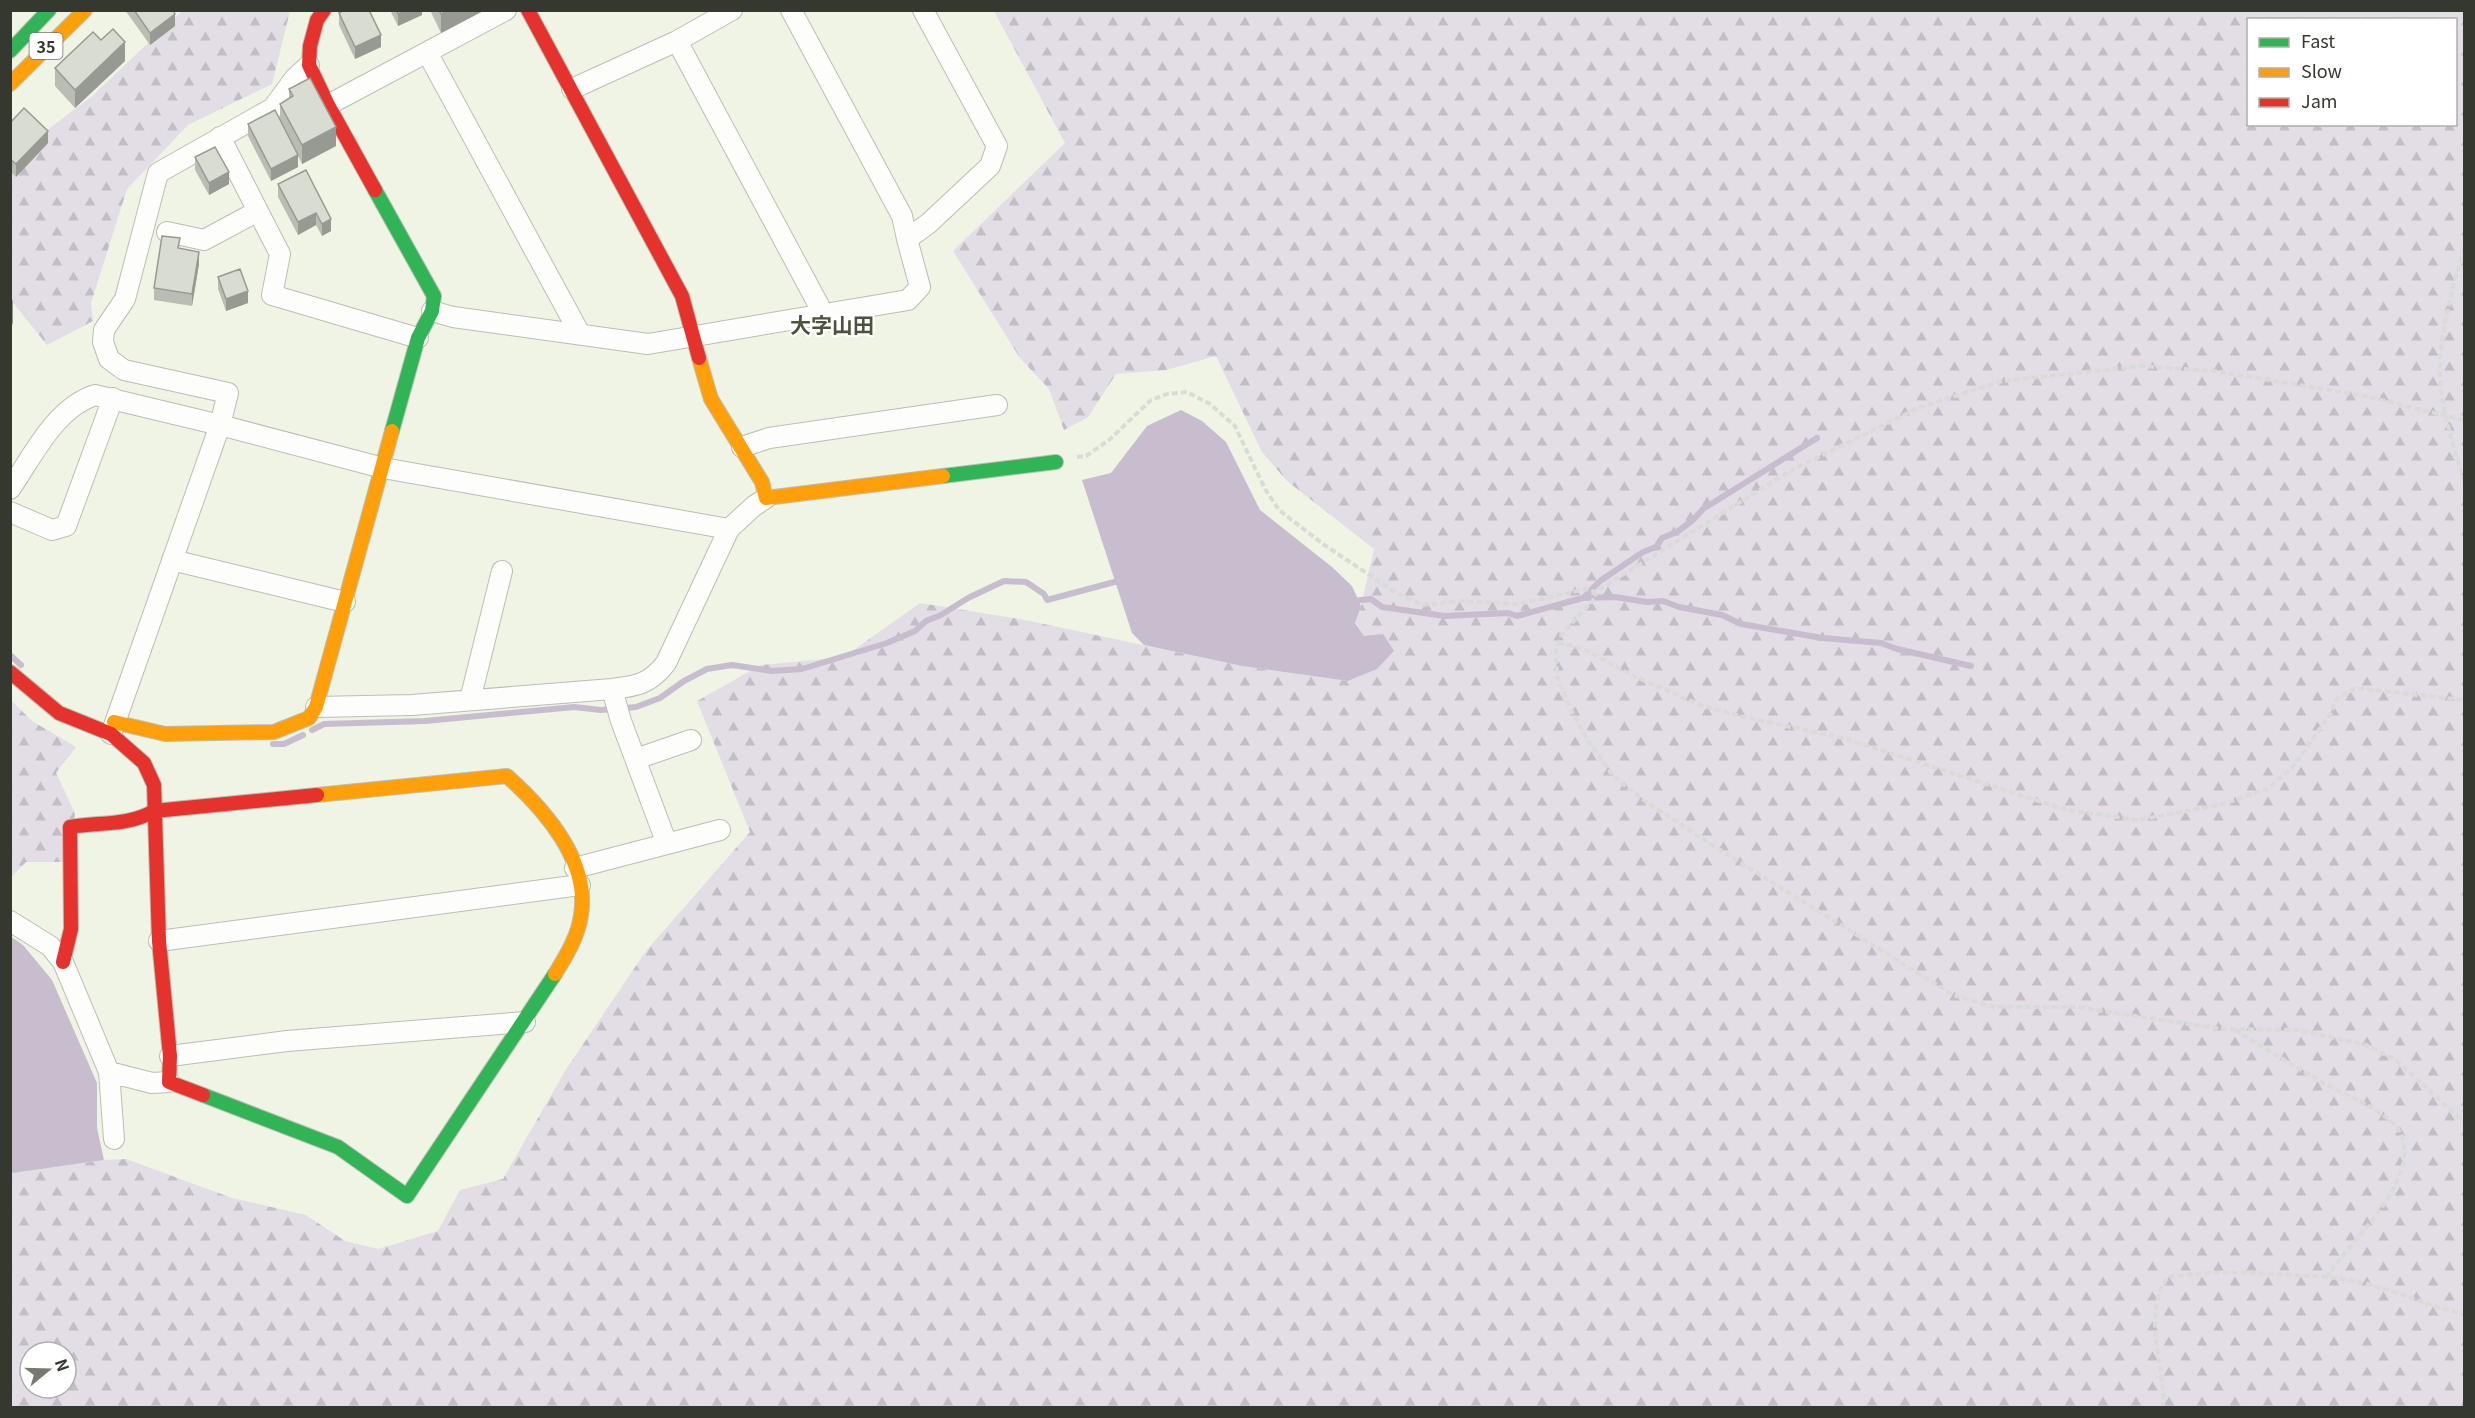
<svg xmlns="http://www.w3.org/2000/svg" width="2475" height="1418" viewBox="0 0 2475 1418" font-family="Georgia,'Noto Sans JP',serif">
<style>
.forest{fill:url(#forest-firs);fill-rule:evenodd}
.water{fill:#c8bccf}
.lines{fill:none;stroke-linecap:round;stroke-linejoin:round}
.stream{stroke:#c8bccf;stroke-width:6}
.street-casing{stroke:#bbbfb3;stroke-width:22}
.fast-casing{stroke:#bbbfb3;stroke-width:16}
.slow-casing{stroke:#bbbfb3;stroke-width:16}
.jam-casing{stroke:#bbbfb3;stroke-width:16}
.path{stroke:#dadbd7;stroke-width:4;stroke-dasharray:6 3;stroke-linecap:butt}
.street{stroke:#fdfdfb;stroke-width:20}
.fast{stroke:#30b455;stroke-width:14}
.slow{stroke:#ff9f0a;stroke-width:14}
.jam{stroke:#e5322d;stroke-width:14}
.wall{fill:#babdb4}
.shaded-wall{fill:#979a92}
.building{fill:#d8dcd1;stroke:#979a92;stroke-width:1.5}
.labels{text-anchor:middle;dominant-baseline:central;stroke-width:4.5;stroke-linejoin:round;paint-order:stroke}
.shield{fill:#fff;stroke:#72746d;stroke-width:1.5}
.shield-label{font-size:16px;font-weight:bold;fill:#35382e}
.quarter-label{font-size:21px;font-weight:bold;fill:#4c523b;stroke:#fff}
</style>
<defs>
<pattern id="forest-firs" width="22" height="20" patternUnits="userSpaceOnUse" patternTransform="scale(1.5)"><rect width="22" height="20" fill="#e3dde5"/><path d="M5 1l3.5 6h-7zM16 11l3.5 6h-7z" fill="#c3bec5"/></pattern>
</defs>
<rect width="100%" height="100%" fill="#eff4e5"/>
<path class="forest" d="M182,11h108l-18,73 -84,41 -61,64 -36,114 2,18 -46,24 -36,-45 -1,-136 20,-21 62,-47z
M994,11h1470v1396h-2453l-1,-237 4,3 90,-13 22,-1 106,39 74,17 39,26 33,8 60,-18 22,-41 43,-11 62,-108 81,-120 104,-119 -53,-131 64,-36 83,-8 76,-54 105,17 217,46 106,15 29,-12 17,-18 -30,-15 -9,-14 6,-16 13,-57 -87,-68 -25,-29 -46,-96 -50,14 -50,4 -28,43 -24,13 -15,-41 -29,-31 -67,-107 112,-108zM2248,20h208v104h-208zM30,1352h36v36h-36z
M11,700l21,21 44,26 -20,26 19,40 -5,49h-44l-15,15z"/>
<path class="water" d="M1181,410l21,11 24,21 34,68 72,57 20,19 9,20 -6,17 9,13 19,-2 11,17 -17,18 -29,12 -106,-15 -98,-21 -12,-12 -50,-153 29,-7 36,-47z
M10,936l13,9 29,35 45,103v45l7,32 -91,13 -2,-3z"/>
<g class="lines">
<path class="stream" d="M1583,598l32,-1 32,5 16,-1 16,6 43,8 19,9 81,14 59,5 16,6 74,17
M1352,601l19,-2 11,8 63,9 63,-3 9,3 66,-18 17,-17 43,-29 13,-5 6,-9 15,-6 16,-12 10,-11 114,-71
M10,655l11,10
M312,730l12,-6 101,-3 149,-14 27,3 35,-3 24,-9 24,-17 23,-12 25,-4 40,6 30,-2 85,-26 28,-12 11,-10 15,-6 27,-17 36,-17 22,1 18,12 3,6 75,-20
M273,744h11l19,-9"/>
<g class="street-casing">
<path id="street" d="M791,10l111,206 5,23
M677,41l147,274
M428,54l152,280
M572,89l105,-48 55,-31
M328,105l178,-95
M220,137l60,117 -8,41 146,43
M167,232l37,8 54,-29
M432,311l21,6 195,27 260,-44 12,-13 -13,-48 21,-15 62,-58 7,-20 -74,-136
M742,447l27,-9 228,-33
M10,489c23,-33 45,-81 85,-94l125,30 163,43 346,61
M10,512l42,18 14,-4 47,-128
M172,560l173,42
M612,689l9,32 46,123
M470,700l32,-129
M316,707l96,-2 200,-16c25,-3 38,-5 54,-26l63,-134 25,-23 12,-8
M111,734l109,-309 8,-32 -104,-23 -15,-11 -6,-17 1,-12 21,-31 33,-126 115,-65 22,-30 14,-13
M636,759l55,-19
M575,868l145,-38
M10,921l40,25 13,16 46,110 43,11 17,-1
M159,941l421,-56
M170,1056l117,-15 238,-19
M109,1072l5,67"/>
</g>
<g class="fast-casing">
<path id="fast" d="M10,51l39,-41
M375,190l59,106 -2,15 -14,27 -26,93
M943,476l113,-14
M203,1095l135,52 69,49 148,-222"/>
</g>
<g class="slow-casing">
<path id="slow" d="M10,84l75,-74
M699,358l12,41 51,83 4,16 177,-22
M114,722l51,12 109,-2 35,-14 7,-11 76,-276
M317,795l190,-19c37,33 83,85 74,139 -3,22 -15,41 -26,59"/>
</g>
<g class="jam-casing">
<path id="jam" d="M324,10l-7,10 -7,26 -1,19 19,40 47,85
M528,10l154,286 17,62
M10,672l49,41 52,21 33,29 10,22 5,156 11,115 -1,26 34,13
M63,962l8,-33 -1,-102c28,-5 59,-1 84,-16l163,-16"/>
</g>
<path class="path" d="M2464,248c-11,37 -21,74 -24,112 -2,41 13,83 24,122
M2464,420l-104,-25 -146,-24 -73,-5 -139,15 -84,27 -126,62 -197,122 1,5 -34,37 -6,16 1,26 13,32 18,33 26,36 31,24 56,37 252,157 41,12h82l146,22 77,1 67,15 30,15 68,62
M1077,457l9,-1 23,-16 42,-40 16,-6 20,-2 23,12 25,22 30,63 14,21 44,34 75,50 24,11 40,-4 56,3 68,-15 9,3
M1558,643l24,5 49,27 72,31 45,12 95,20 224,72 71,10 82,-15 47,-16 25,-21 39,-55 5,-14 18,-10h10l100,11
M2235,1030c31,19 62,38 94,56 22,12 48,21 66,39 9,9 11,27 8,39 -11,44 -52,76 -76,113
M2163,1408c3,-45 -23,-90 5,-131 41,-6 82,-5 123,-2 24,1 49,2 73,8 34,8 66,25 100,30"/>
<use href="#street" class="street"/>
<use href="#fast" class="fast"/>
<use href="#slow" class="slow"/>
<use href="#jam" class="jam"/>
</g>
<path class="wall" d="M125,10h48l2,16 -25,19z
M390,10h32v5l-24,11z
M430,10h51v2l-40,21z
M339,13l42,34 -26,12 -16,-34z
M101,40l24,21 -50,47 -20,-22v-18z
M289,89l47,57 -34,18 -8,-16 4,19 -27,14 -23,-45v-12l32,-4v-16l9,-5z
M10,123l38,20 -32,34 -6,-6z
M195,157l34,27 -20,11 -14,-25z
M306,170l25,61 -9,5 -6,-11 -18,10 -20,-38v-13z
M180,249l19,15 -7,42 -38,-6v-12z
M218,277l30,26 -22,8 -8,-22z"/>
<path class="shaded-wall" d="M405,10h17v5l-24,11v-12z
M449,10h32v2l-40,21v-19z
M175,14v12l-25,19v-12z
M381,35v12l-26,12v-12z
M125,42v19l-50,47v-18z
M336,127v19l-34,18v-19z
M48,131v12l-32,34v-13z
M298,155v12l-27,14v-12z
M229,172v12l-20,11v-12z
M316,213v12l-18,10v-13z
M331,219v12l-9,5v-12z
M199,252v12l-7,42v-12z
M248,291v12l-22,8v-12z
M13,299v24l-3,6v-24z"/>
<path class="building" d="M134,10h39l2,4 -25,19z
M344,10h25l12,25 -26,12 -16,-34z
M396,10h9l-7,4z
M439,10h10l-8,4z
M113,29l12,13 -50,48 -20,-22 38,-36 8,8z
M310,78l26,49 -34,18 -22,-41 13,-8 -4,-7z
M24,108l24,23 -32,33 -6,-5v-36z
M275,110l23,45 -27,14 -23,-45z
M215,147l14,25 -20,11 -14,-26z
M306,170l25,49 -9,5 -6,-11 -18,9 -20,-38z
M162,236l18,2 -2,10 21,4 -7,42 -38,-6z
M240,269l8,22 -22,8 -8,-22z"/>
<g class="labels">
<rect class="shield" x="29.5" y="33" width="33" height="26" rx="4.5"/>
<g class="shield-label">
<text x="46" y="46">35</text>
</g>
<g class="quarter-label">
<text x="832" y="324">大字山田</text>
</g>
</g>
<rect width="2475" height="1418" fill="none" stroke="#35382e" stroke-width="24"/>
<rect x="2247" y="18" width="210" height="108" fill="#ffffff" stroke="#aeafab" stroke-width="1.5"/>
<rect x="2259" y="38" width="30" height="9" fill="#30b455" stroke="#aeafab" stroke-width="1.5"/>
<text x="2301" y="48" font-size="18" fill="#35382e">Fast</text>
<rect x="2259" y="68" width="30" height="9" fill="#ff9f0a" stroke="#aeafab" stroke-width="1.5"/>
<text x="2301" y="78" font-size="18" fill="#35382e">Slow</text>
<rect x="2259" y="98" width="30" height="9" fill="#e5322d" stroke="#aeafab" stroke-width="1.5"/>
<text x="2301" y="108" font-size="18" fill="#35382e">Jam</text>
<g transform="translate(48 1370) rotate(71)"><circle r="28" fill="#ffffff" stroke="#aeafab" stroke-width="1.5"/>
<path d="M0-4.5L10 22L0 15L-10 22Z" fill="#767a6e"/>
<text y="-9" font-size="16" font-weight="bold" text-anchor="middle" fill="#35382e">N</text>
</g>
</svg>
